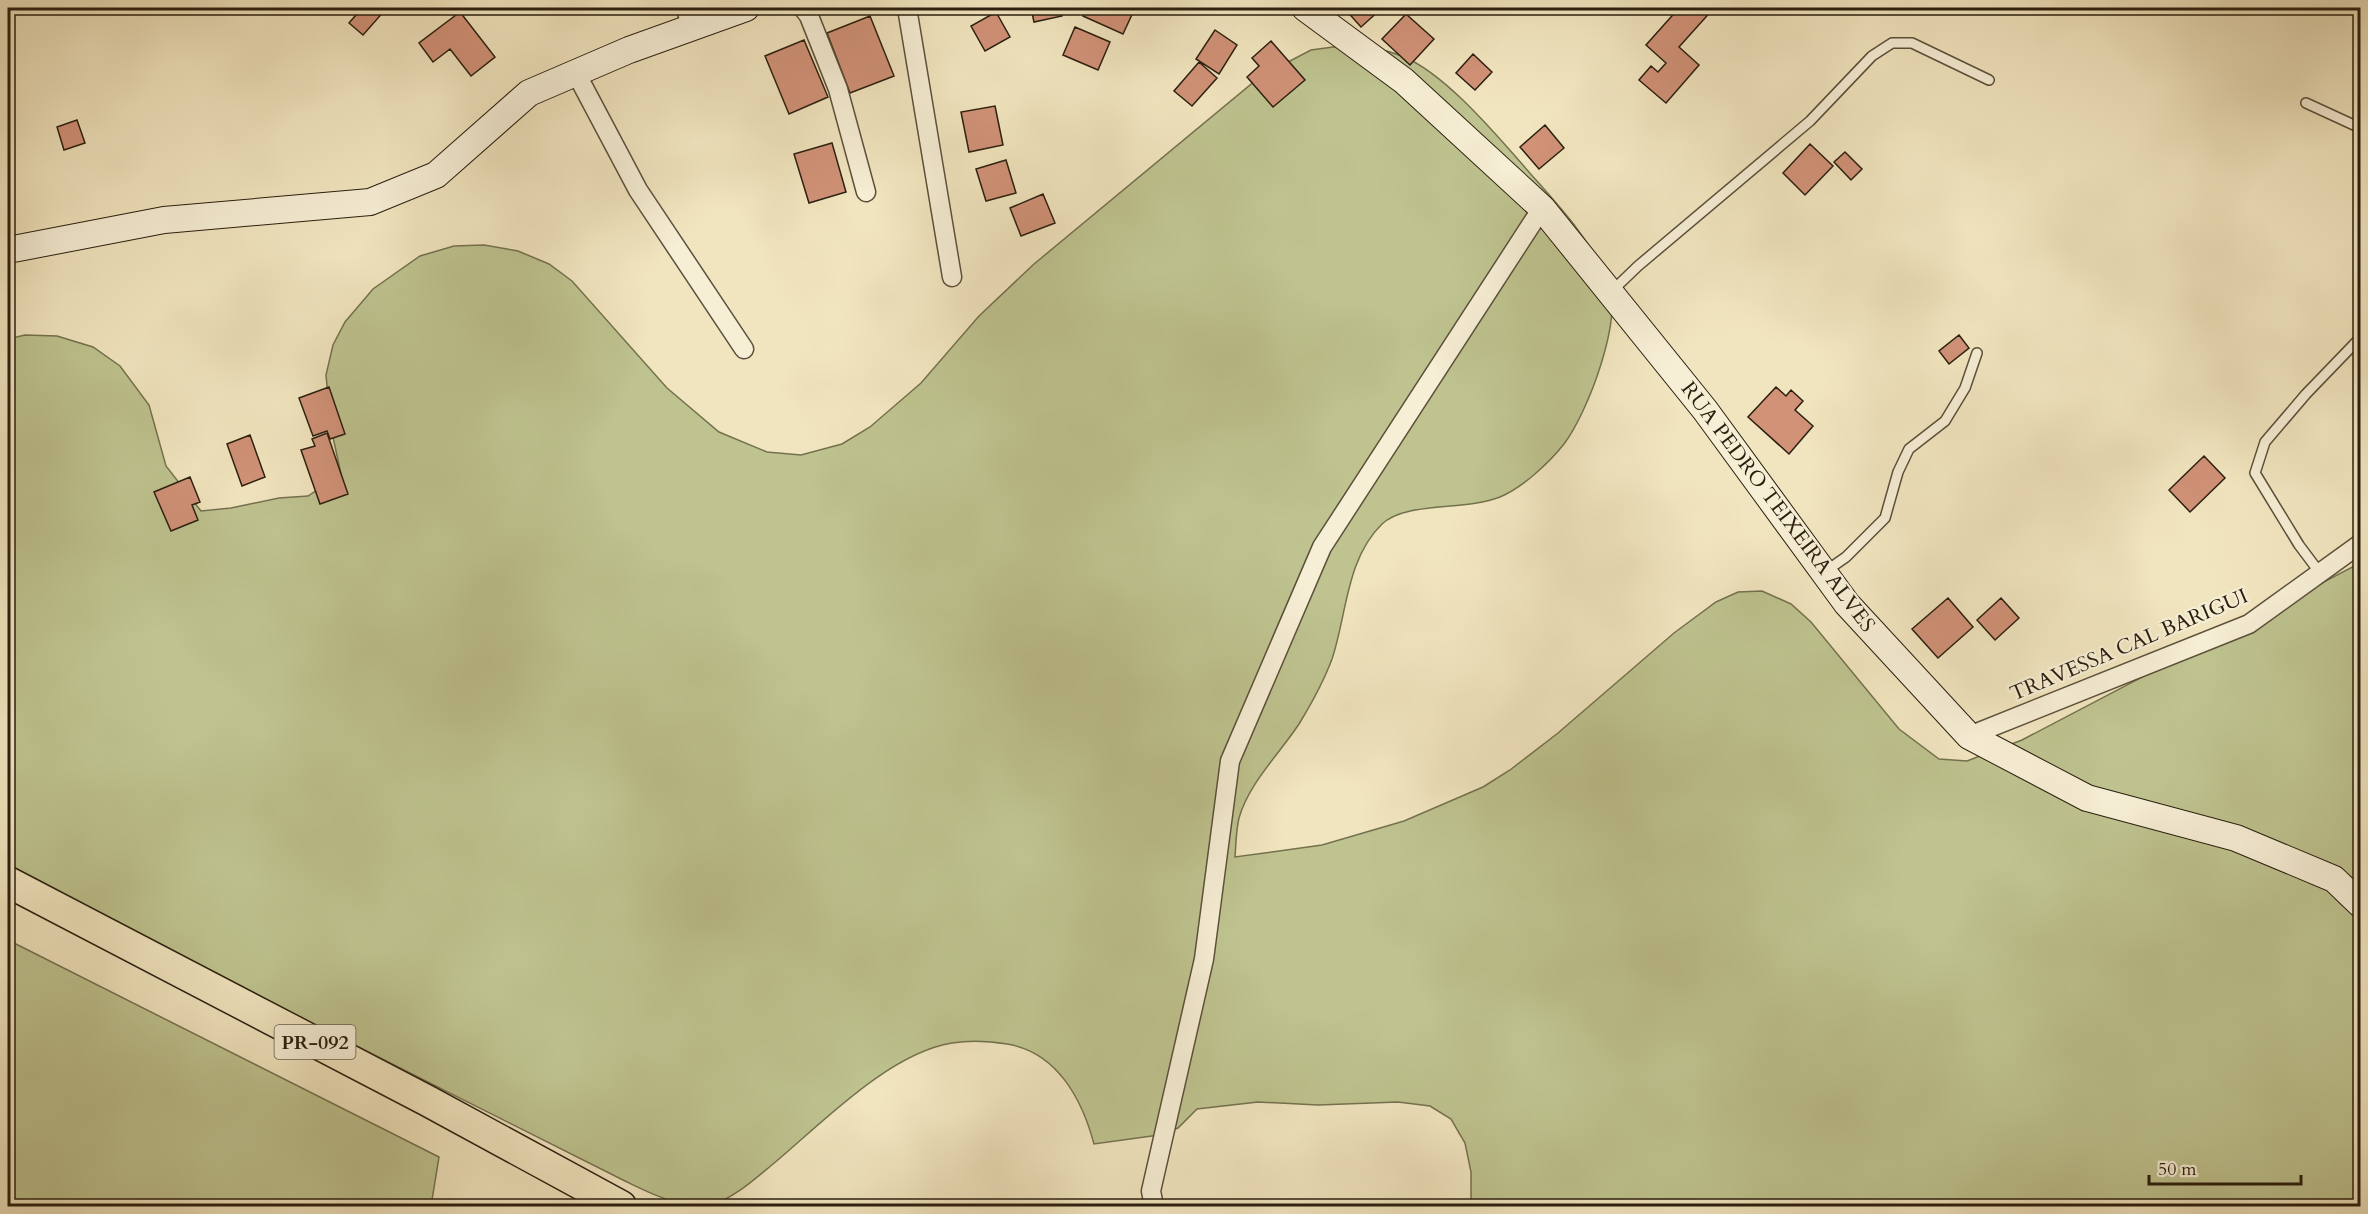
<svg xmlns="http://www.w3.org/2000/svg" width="2368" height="1214" viewBox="0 0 2368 1214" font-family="Cardo,serif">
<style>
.green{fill:#bec38f;stroke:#74714f;stroke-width:1.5}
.building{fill:#d19278;stroke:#2a1f0f;stroke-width:1.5}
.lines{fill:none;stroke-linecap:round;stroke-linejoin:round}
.lane-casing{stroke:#5c503b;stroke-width:12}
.street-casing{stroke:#5c503b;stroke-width:21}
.secondary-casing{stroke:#2a1f0f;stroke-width:28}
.primary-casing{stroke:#2a1f0f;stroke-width:33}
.lane{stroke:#f6eed5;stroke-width:9}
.street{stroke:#f6eed5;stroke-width:18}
.secondary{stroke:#f6eed5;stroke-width:26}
.primary{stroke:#f1e5bf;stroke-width:30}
.labels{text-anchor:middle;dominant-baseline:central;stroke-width:4.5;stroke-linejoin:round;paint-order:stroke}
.shield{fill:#f6eed5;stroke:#675d4a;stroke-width:1.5}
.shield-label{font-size:20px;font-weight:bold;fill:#2a1f0f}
.street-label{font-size:21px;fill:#2a1f0f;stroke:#f6eed5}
</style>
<rect width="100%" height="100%" fill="#f1e5bf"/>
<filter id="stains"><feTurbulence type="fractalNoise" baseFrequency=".00333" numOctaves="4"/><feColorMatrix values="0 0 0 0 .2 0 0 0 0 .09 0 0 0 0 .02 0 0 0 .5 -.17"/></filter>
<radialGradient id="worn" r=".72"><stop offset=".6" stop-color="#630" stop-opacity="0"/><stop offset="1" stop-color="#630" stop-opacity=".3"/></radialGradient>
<path class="green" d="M1348,45c19,1 36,4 54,11 42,17 90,74 120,108 31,36 67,72 86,116 16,38 -20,132 -44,164 -15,19 -42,44 -64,53 -35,14 -94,4 -118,27 -36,35 -35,90 -50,135 -7,19 -22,47 -33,65 -19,29 -50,59 -60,94 -3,12 -3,26 -4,39l87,-12 82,-24 79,-34 27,-17 48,-37 116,-100 42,-31 22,-10 24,-1 29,13 20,18 88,107 40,30 28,2 55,-21 338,-177v643h-889v-34l-6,-29 -14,-24 -21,-13 -32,-4 -80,3 -60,-3 -61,7 -19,19 -19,7 -65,9c-12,-45 -37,-92 -87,-100 -18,-3 -37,-4 -55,-1 -63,10 -131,81 -179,121 -16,13 -41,36 -61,40 -30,6 -60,-10 -87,-23l-617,-310v-532l17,-4 32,1 36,11 27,19 29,39 17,61 35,45 30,-3 48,-10 29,-2 33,-22 -10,-46 -5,-53 7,-30 12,-23 28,-33 47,-33 34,-10 30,-1 34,6 31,13 23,17 95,107 52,44 48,20 34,3 41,-11 28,-17 51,-44 58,-67 55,-52 227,-188 50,-26z
M8,940l431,217 -8,49h-423z"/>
<path class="building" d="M362,8l24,1 -23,26 -14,-12z
M1031,8h30l1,8 -28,6z
M1086,8h49l-12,26 -40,-18z
M1344,8h38l-21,19z
M1679,8h35l-35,39 20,18 -33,38 -27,-23 12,-14 7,6 8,-9 -20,-18z
M460,12l35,45 -24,19 -21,-27 -17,13 -14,-19z
M996,12l14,25 -25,14 -14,-25z
M1406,14l28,25 -24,26 -28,-26z
M870,16l24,60 -44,17 -23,-60z
M1075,27l35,15 -12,28 -35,-15z
M1215,30l22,15 -18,29 -23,-15z
M804,40l24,57 -39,17 -24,-58z
M1271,41l34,39 -32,27 -26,-30 12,-11 -7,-8z
M1473,54l19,18 -17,18 -19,-17z
M1199,62l18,16 -25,28 -18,-15z
M995,106l8,39 -34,7 -8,-40z
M77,120l8,23 -21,7 -7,-23z
M1545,125l19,23 -25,21 -19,-22z
M832,143l14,49 -37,11 -15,-49z
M1810,144l23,22 -28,29 -22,-22z
M1845,152l17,17 -11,11 -17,-18z
M1006,160l10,33 -30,8 -10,-32z
M1043,194l12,29 -34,13 -11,-28z
M1959,335l10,13 -20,16 -10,-13z
M329,387l16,47 -15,5 -3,-8 -14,5 -14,-38z
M1776,387l10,9 5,-6 12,11 -8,9 18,16 -24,28 -41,-37z
M327,433l21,61 -28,10 -19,-54 14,-4 -3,-7z
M250,435l15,42 -23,9 -15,-42z
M2204,456l21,22 -35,34 -21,-22z
M190,477l10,25 -8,3 6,15 -27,11 -17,-39z
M1948,598l25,29 -35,31 -26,-29z
M2001,598l18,20 -24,22 -18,-20z"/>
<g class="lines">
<g class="lane-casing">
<path id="lane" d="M681,8l6,20
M2306,103l50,23 4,5
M1612,291l26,-25 172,-145 62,-65 20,-13h20l77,37
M1826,571l20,-14 39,-39 13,-46 11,-23 36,-28 20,-33 12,-35
M2320,573l-21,-28 -44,-72 10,-31 41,-48 54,-56"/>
</g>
<g class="street-casing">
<path id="street" d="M803,8l6,8 29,73 28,103
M907,8l45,269
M576,73l62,117 106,159
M1969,736l280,-112 111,-80
M1154,1206l-3,-15 53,-232 26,-198 92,-214 220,-339"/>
</g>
<g class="secondary-casing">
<path id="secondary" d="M1305,8l99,73 138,127 163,202 142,194 122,132 118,62 149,40 98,41 26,25
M8,250l156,-30 206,-18 66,-27 93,-82 100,-43 117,-42"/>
</g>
<g class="primary-casing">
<path id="primary" d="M8,882l418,218 195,106"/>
</g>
<use href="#lane" class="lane"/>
<use href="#street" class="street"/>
<use href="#secondary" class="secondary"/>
<use href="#primary" class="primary"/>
</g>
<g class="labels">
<rect class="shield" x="274.5" y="1025" width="81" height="34" rx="4.5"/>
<g class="shield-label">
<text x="315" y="1042">PR-092</text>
</g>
<g class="street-label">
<text transform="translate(1778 507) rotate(53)">RUA PEDRO TEIXEIRA ALVES</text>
<text transform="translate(2129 645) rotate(-23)">TRAVESSA CAL BARIGUI</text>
</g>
</g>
<rect width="2368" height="1214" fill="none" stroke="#f1e5bf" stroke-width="30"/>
<rect x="9" y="9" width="2350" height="1196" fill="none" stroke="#2a1f0f" stroke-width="3"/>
<rect x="15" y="15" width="2338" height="1184" fill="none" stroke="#2a1f0f" stroke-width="1.5"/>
<path d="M2149 1175v9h152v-9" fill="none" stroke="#2a1f0f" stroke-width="3"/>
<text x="2158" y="1175" font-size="18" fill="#2a1f0f" stroke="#f6eed5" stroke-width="4.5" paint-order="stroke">50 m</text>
<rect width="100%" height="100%" filter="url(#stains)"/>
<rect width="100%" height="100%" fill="url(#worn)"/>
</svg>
